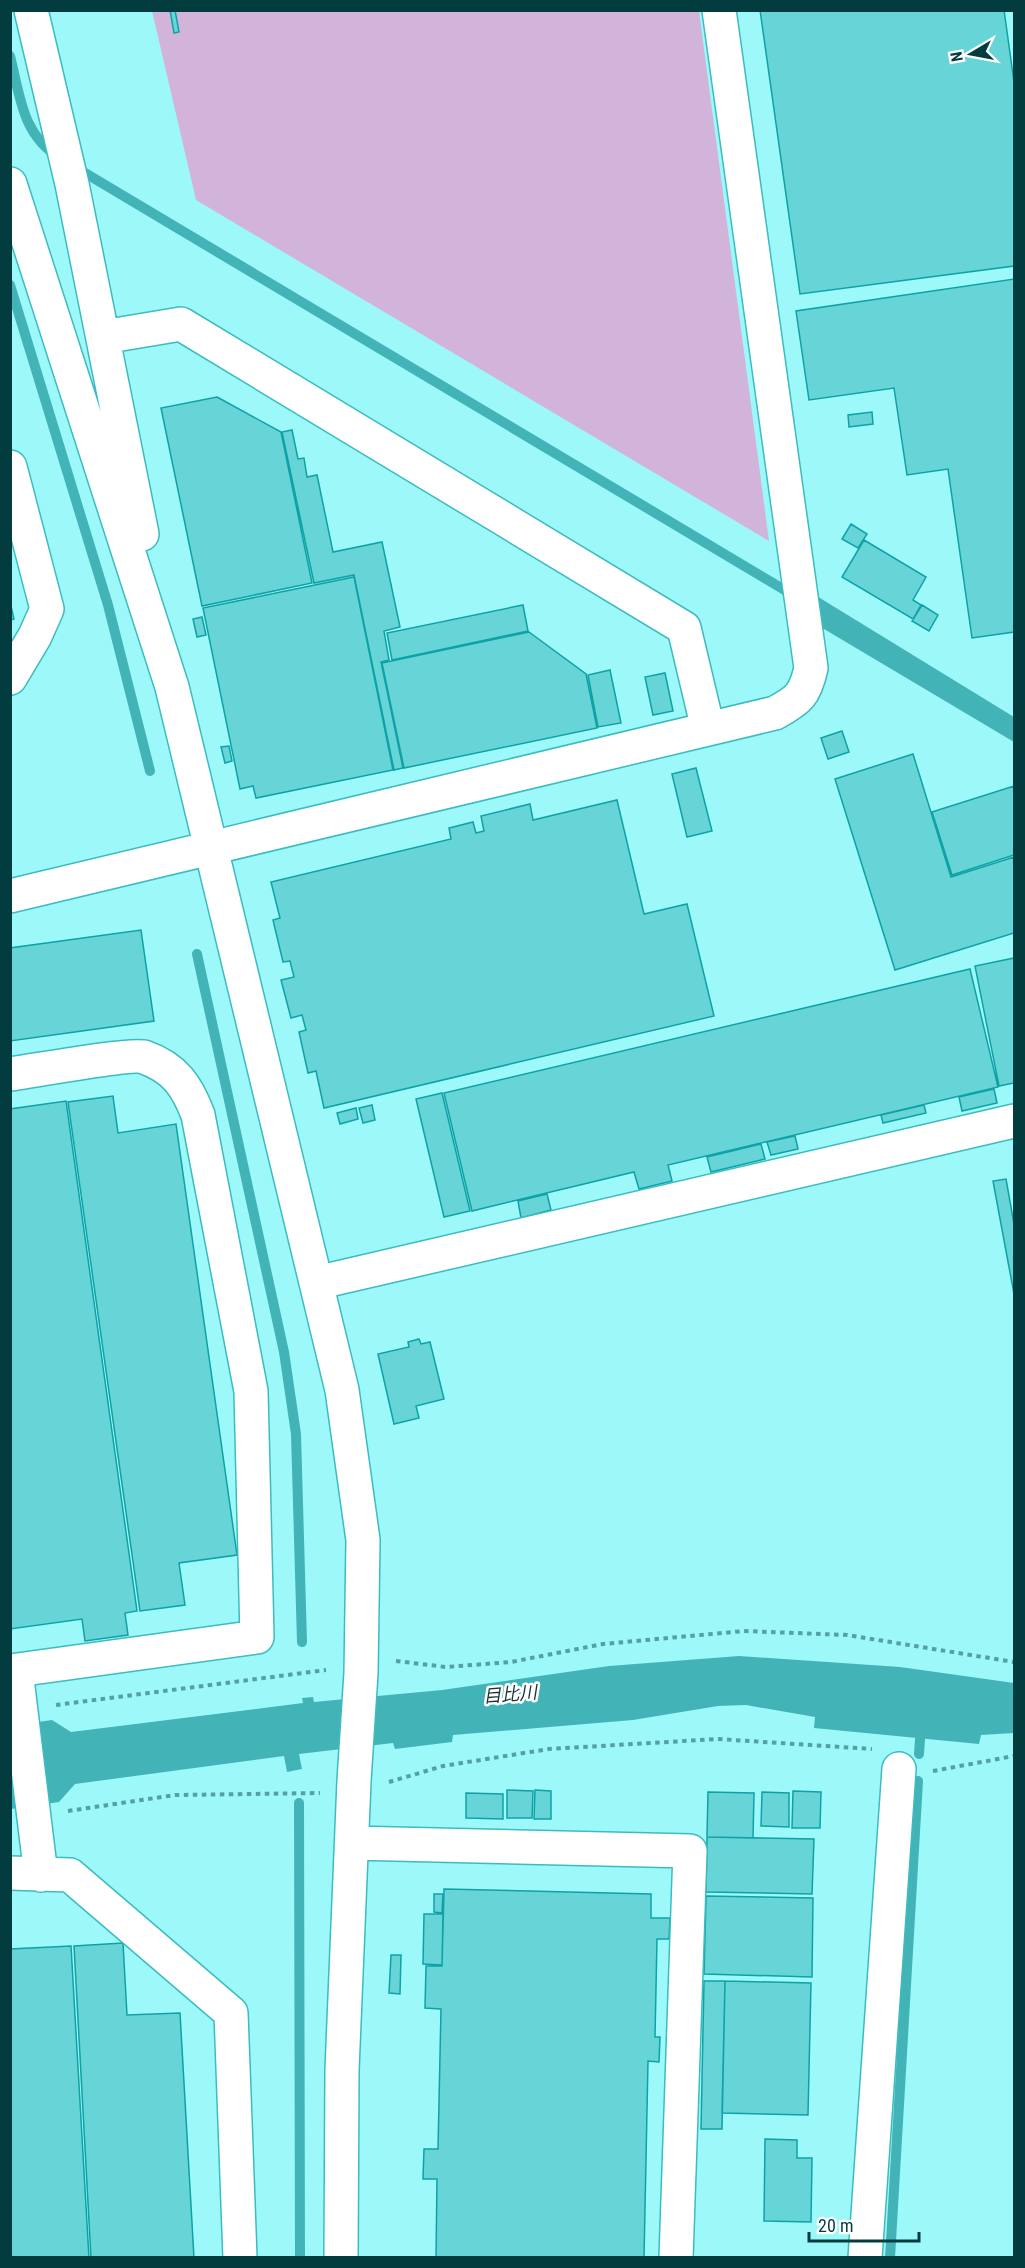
<svg xmlns="http://www.w3.org/2000/svg" width="1025" height="2268" viewBox="0 0 1025 2268" font-family="'Roboto Condensed','Noto Sans JP',sans-serif">
<style>
.green{fill:#d2b4db}
.water{fill:#42b4b7}
.lines{fill:none;stroke-linecap:round;stroke-linejoin:round}
.stream{stroke:#42b4b7;stroke-width:10}
.building{fill:#67d5d8;stroke:#0ea2a6;stroke-width:1.5}
.minor-casing{stroke:#3dbcc0;stroke-width:36}
.path{stroke:#55a0a2;stroke-width:4;stroke-dasharray:4.5 4.5;stroke-linecap:butt}
.minor{stroke:#fff;stroke-width:33}
.labels{text-anchor:middle;dominant-baseline:central;stroke-width:5;stroke-linejoin:round;paint-order:stroke}
.water-label{font-size:18px;font-style:italic;fill:#1c3131;stroke:#fff}
</style>
<rect width="100%" height="100%" fill="#9df8fa"/>
<path class="green" d="M152,11h547l70,530 -573,-341z"/>
<path class="water" d="M815,595l199,122v25l-195,-116z
M739,1656l161,11 114,16v50l-33,2 -2,9 -165,-16 1,-11 -69,-12 -28,1 -85,14 -180,15 -1,7 -57,7 -2,-6 -94,11 3,15 -15,3 -3,-16 -209,28 -16,18 -48,7 -1,-83 42,-6 19,12 232,-29 -1,-5 11,-1 1,5 128,-12 167,-24z"/>
<g class="lines">
<path class="stream" d="M10,56c10,39 12,79 49,101
M75,167l718,428
M10,285l98,320 42,166
M197,954l87,398 12,82 6,208
M919,1754l2,-30
M299,1803l1,455
M890,2258l28,-477"/>
</g>
<path class="building" d="M170,10h5l4,22 -5,1z
M760,10h244l10,72v184l-214,28z
M1014,279v353l-42,6 -24,-169 -41,6 -13,-87 -85,12 -13,-89z
M217,397l64,35 31,151 -110,23 -41,-198z
M872,412l1,12 -24,3 -1,-12z
M292,430l6,29 6,-1 3,19 10,-2 16,77 49,-10 18,85 -16,4 5,29 -8,2 22,106 -9,2 -40,-195 -40,8 -32,-151z
M851,524l16,10 -9,14 -16,-9z
M864,540l62,37 -13,23 8,5 -8,14 -71,-42z
M354,577l39,193 -137,28 -3,-12 -13,3 -37,-181z
M10,602l4,17 -4,1z
M523,605l5,26 -136,29 -5,-27z
M922,605l16,10 -9,16 -17,-10z
M202,617l4,18 -9,2 -4,-18z
M529,632l57,42 11,54 -193,40 -22,-105z
M610,670l11,53 -23,4 -10,-52z
M665,673l8,38 -20,4 -8,-38z
M842,731l7,21 -21,7 -7,-21z
M229,746l3,15 -7,2 -4,-16z
M913,754l38,123 63,-20v76l-119,37 -60,-191z
M696,768l16,63 -25,6 -15,-63z
M1014,786v69l-62,20 -20,-63z
M617,800l27,114 43,-10 27,112 -390,92 -8,-37 -8,2 -9,-41 7,-2 -4,-15 -11,3 -10,-38 13,-3 -4,-16 -7,1 -10,-42 7,-2 -9,-36 180,-43 -2,-11 24,-6 3,11 8,-2 -3,-15 49,-12 3,16z
M141,930l13,91 -144,20v-93z
M1014,958v125l-15,3 -24,-120z
M970,969l28,118 -330,78 4,16 -33,8 -5,-17 -162,39 -28,-118z
M994,1089l3,14 -35,8 -3,-14z
M442,1093l28,118 -26,6 -28,-118z
M113,1096l5,37 58,-9 61,431 -58,8 6,42 -45,6 -72,-509z
M66,1101l71,510 -12,2 3,22 -43,6 -3,-22 -72,10v-520z
M372,1105l3,15 -12,3 -4,-15z
M924,1105l2,8 -43,10 -2,-8z
M356,1108l2,11 -18,5 -3,-11z
M795,1136l3,13 -27,6 -4,-13z
M761,1144l4,15 -54,13 -4,-15z
M1006,1179l8,45v70l-21,-113z
M547,1194l4,16 -30,8 -3,-17z
M419,1339l2,5 9,-2 14,57 -28,7 3,12 -25,6 -16,-70 31,-7 -1,-5z
M507,1790l26,1 -1,27h-25z
M535,1790l16,1v28h-17z
M793,1791l28,1 -1,36h-28z
M708,1792l46,1 -1,45 -46,-1z
M762,1792l27,1v34l-28,-1z
M466,1793l37,1v25l-37,-1z
M707,1837l107,2 -2,55 -106,-2z
M444,1889l207,5v24h19l-1,21h-12l-2,98h5l-1,25 -11,-1 -4,197h-208l1,-79h-14l1,-30h14l3,-140 -16,-1 1,-42h16z
M434,1894h9l-1,19 -8,-1z
M706,1896l107,2 -1,79 -108,-3z
M424,1914h19l-1,51 -19,-1z
M123,1943l4,72 53,-2 14,245h-103l-17,-312z
M71,1946l18,312h-79v-309z
M391,1955h10l-1,39 -11,-1z
M704,1981h21l-3,148h-21z
M725,1981l86,2 -3,132 -86,-2z
M765,2139l32,1v18h15l-1,64 -47,-1z"/>
<g class="lines">
<g class="minor-casing">
<path id="minor" d="M31,10l41,174 70,350
M10,184l162,503 170,703 21,150 -2,133 -7,108 -12,289 -1,188
M103,337l78,-13 503,304 24,101
M10,467l37,142 -12,27 -25,42
M10,896l765,-183c24,-13 30,-18 36,-45l-92,-658
M10,1074c22,-3 121,-21 134,-17 31,11 43,29 54,58l53,276 6,246 -247,34
M316,1283l698,-162
M16,1671l25,204
M352,1843l338,8 -14,407
M10,1873l60,2 161,138 9,245
M865,2258l34,-489"/>
</g>
<path class="path" d="M396,1661l50,6 65,-5 92,-18 141,-13 103,4 167,27
M56,1705l270,-35
M933,1771l81,-15
M389,1782l54,-16 106,-17 169,-10 154,10
M68,1811l107,-16 145,-2"/>
<use href="#minor" class="minor"/>
</g>
<g class="labels">
<g class="water-label">
<text transform="translate(510 1694) rotate(-5)">目比川</text>
</g>
</g>
<rect width="1025" height="2268" fill="none" stroke="#023c3e" stroke-width="24"/>
<g transform="translate(971 54) rotate(260)" stroke="#ffffff" stroke-width="4.5" paint-order="stroke">
<path d="M0-4.5L10 22L0 15L-10 22Z" fill="#023c3e"/>
<text y="-9" font-size="16" font-weight="bold" text-anchor="middle" fill="#023c3e">N</text>
</g>
<path d="M809 2232v9h110v-9" fill="none" stroke="#023c3e" stroke-width="3"/>
<text x="818" y="2232" font-size="18" fill="#023c3e" stroke="#ffffff" stroke-width="4.5" paint-order="stroke">20 m</text>
</svg>
